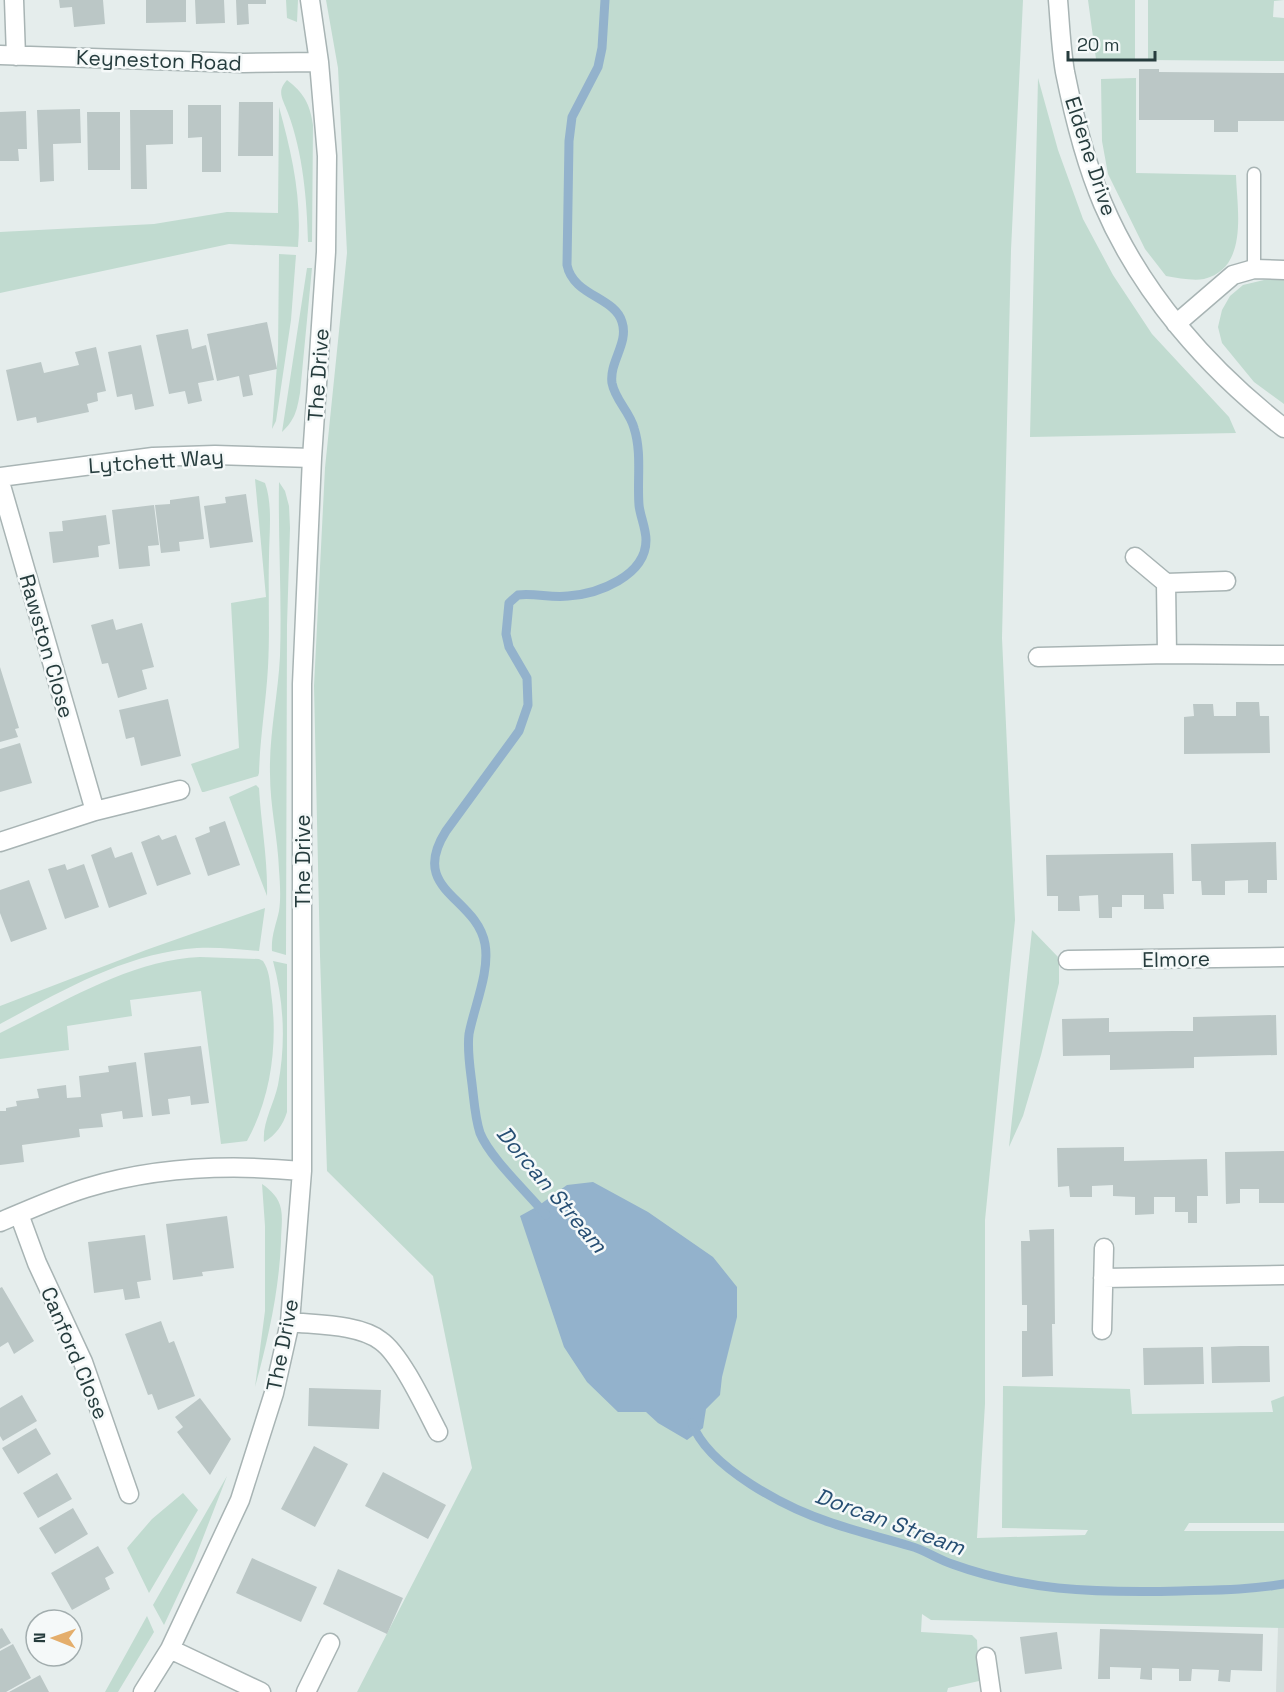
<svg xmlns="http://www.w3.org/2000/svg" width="1284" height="1692" viewBox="0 0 1284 1692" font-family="'Space Grotesk',sans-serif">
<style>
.built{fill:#d3dddb}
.green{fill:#c1dbd0}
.water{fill:#93b2cc}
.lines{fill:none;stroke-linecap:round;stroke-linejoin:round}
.stream{stroke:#93b2cc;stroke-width:9}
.building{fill:#bbc7c6}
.lane-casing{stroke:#a8b4b4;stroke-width:15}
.street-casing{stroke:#a8b4b4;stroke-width:21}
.lane{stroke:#fff;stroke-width:12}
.street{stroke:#fff;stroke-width:18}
.labels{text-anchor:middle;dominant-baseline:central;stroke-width:5;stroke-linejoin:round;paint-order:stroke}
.street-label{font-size:21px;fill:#263c3d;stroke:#f5f9f9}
.water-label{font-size:22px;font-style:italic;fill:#264e73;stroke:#f5f9f9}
</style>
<rect width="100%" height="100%" fill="#e5edec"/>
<path class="built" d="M1278,1627l6,1v64h-8z"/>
<path class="green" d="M286,0h12l-1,22 -10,-4z
M326,0h697l-12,250 -9,388 13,282 -30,300v184l-8,134 108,-3 3,-5 -86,-2 1,-142 127,3 2,25 141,-2 -2,-11 13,-5v127h-95l-5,8h100v97l-353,-8 -9,-6 -1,18 51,3 5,5 2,41 -31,7 -1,4h-590l115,-224 -39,-192 -106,-105 -7,-215 -6,-270 11,-218 22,-215 -9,-185z
M1088,0h47v60l-39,-1z
M1148,0h136l-10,1 -1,16 11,1v43l-136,-1z
M1038,78l20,72 25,69 30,56 39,59 77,83 7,16 -206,4z
M1136,78v95l100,2c1,34 13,93 -32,104 -11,2 -26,-1 -38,-3l-21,-27 -37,-75 -6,-33 -1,-62z
M287,80c17,13 23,24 26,45l-1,117h-4c-1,-42 -5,-89 -20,-129 -5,-14 -12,-21 -1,-33z
M279,107c13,47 23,92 19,140l-69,-3 -229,49v-61l154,-8 73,-12 51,1z
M279,254l17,1 -5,65 -15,101 -4,8 6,-77z
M307,268h5l-12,125c-3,17 -5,27 -18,39z
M1264,280h20v124l-30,-22 -32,-39 -4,-16 4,-17 8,-14 13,-11z
M255,479l10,4c8,22 4,51 4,74 -1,37 1,74 -1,110 -2,36 -8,70 -9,106l-1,3 -54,16h-2l-11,-28 48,-16 -8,-145 35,-6z
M279,482l6,9 4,15 1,22 -3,97 -1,330 -14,-4c-1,-15 4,-26 7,-40 2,-13 1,-28 0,-41 -1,-32 -9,-63 -9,-96 -1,-39 8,-78 10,-118 2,-58 -2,-116 -1,-174z
M256,785l3,3c2,36 9,72 8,108l-38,-99z
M265,908l-6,43c-24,-2 -49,-5 -73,-2 -67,8 -128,44 -186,75v-18l146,-56z
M1032,930l27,28v25l-18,72 -18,61 -14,31z
M200,957l59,2 4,2c6,9 7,20 8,31 7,49 1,104 -24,149l-26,3 -20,-153 -71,9 2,16 -65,10 2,24 -69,9v-26l8,-4c60,-29 124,-69 192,-72z
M273,961l14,3v148c-4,13 -11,23 -23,30 -2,-19 10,-38 14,-57 8,-42 6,-83 -5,-124z
M262,1184c9,6 17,14 19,25 2,10 0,22 0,33 -2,49 -13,98 -26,145l10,-76v-85z
M227,1476l-33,85 -30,64 -11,-20z
M183,1493l15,17 -49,83 -22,-45 25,-29z
M147,1616l7,16 -36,60h-13z"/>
<path class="water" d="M593,1182l55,30 65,45 24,30v30l-15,60 -2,18 -14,14 -3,19 -16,12 -29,-17 -12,-11h-28l-31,-30 -23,-35 -44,-131 18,-10 29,-21z"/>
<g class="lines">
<path class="stream" d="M546,1215c-18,-22 -56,-57 -66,-82 -5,-15 -6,-33 -8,-49 -2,-16 -5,-34 -3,-50 5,-27 21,-62 16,-90 -9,-48 -77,-53 -39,-113l73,-100 9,-26 -1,-27 -18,-31 -3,-13 3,-31 9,-8c17,-2 33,3 50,1 30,-2 78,-20 78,-56 0,-12 -6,-24 -7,-35 -2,-27 3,-52 -5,-77 -4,-16 -19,-28 -22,-45 -3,-21 17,-40 10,-61 -7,-25 -49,-26 -55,-57l2,-124 3,-24 26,-50 4,-19 3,-48
M692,1423c16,45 96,86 140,100 26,9 52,15 78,23 15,4 27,13 42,18 33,12 70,20 106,24 40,4 82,4 122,3 35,-1 69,-1 104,-7"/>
</g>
<path class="building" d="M59,0h44l2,24 -31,3 -2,-20 -12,1z
M146,0h40v22l-40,1z
M195,0h29l1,23 -29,1z
M236,0h30v4h-18l1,20 -12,1z
M1139,69h20v3l125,1v48h-46v11h-24v-12h-75z
M239,102h34v54h-35z
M188,105h33v67h-19v-35l-14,1z
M80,109l1,34 -28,1 1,37 -14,1 -3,-72z
M130,110h43v34l-27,1 1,44h-16z
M26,111l1,38h-9l1,12h-19v-49z
M87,112h33v58h-32z
M267,322l10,47 -28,6 4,20 -10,2 -4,-21 -22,5 -10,-47z
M188,329l4,20 14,-4 8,35 -16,3 4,18 -14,3 -3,-13 -16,3 -13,-59z
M141,345l13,61 -19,4 -3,-16 -15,3 -9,-45z
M96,347l10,44 -9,2 1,8 -11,3 2,8 -52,11 -1,-6 -19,4 -11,-51 35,-8 3,11 35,-8 -4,-13z
M246,494l7,48 -43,6 -6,-42 22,-3 -1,-6z
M199,496l5,43 -25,3 1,9 -19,2 -6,-48 15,-1v-4z
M154,505l5,40 -11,1 2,20 -31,3 -7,-59z
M106,515l4,29 -12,2 1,11 -46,6 -4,-31 14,-1 -1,-10z
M113,619l3,11 26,-7 12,44 -12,3 5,19 -29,9 -10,-35 -6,1 -11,-39z
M0,667l19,61 -4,1 3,8 -18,5z
M168,699l13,57 -40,10 -7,-29 -8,2 -7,-29z
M1236,702h23l1,14h9l1,37 -86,1v-37l10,-1 -1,-12h20l1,12h22z
M20,743l12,40 -32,9v-43z
M225,821l15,44 -32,11 -13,-38 15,-6 -1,-5z
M159,835l3,5 14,-5 15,39 -34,12 -16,-44z
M1276,842l1,38h-10v13h-19v-13l-23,1v14h-23l-1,-14h-9l-1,-37z
M111,847l4,11 17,-6 15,42 -38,14 -18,-53z
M1173,853l1,41h-11l1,15h-20v-14h-22v12h-10v11h-13l-1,-23 -19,1 1,15h-22v-15h-11l-1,-41z
M65,864l2,6 17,-6 15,43 -34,12 -17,-50z
M29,880l18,49 -36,13 -11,-29v-23z
M1276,1015l1,40 -83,2v11l-84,2v-15l-47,1 -1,-37 47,-1v14l64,-1h20v-14z
M201,1046l8,57 -18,2 -1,-9 -22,3 2,15 -18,2 -8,-63z
M136,1062l7,55 -20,2 -1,-8 -21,3 2,13 -24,2 1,8 -58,8 2,17 -24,3v-54h6v-3l11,-2 -1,-5 23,-3 -2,-9 29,-4 1,13 14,-1 -2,-21 30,-4 -1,-6z
M1124,1147v14l83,-2 1,37h-11v27h-9v-11h-13v-15h-21v17l-19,1v-18l-22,-1v-11l-21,1v11h-22l-1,-11 -11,1 -1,-39z
M1284,1151v52h-25v-14h-19v14l-14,1 -1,-52z
M227,1216l7,52 -32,4 1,4 -30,4 -7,-56z
M1054,1229l1,95h-3l1,52 -31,1v-46h5v-26h-5l-1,-64h9l-1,-11z
M145,1235l6,45 -14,2 3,16 -15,2 -2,-11 -29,4 -6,-51z
M2,1287l32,54 -20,13 -6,-12 -8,5v-59z
M161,1321l8,22 5,-2 21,55 -37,14 -6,-16 -4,1 -23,-61z
M1240,1346h29l1,36 -58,1 -1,-36z
M1203,1347l1,37 -60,1 -1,-37z
M309,1388l72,2 -2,39 -71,-3z
M22,1395l15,26 -34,20 -3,-5v-28z
M200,1398l31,41 -21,36 -33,-43 6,-5 -8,-10z
M36,1428l15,26 -33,20 -16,-26z
M314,1446l34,18 -33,63 -34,-18z
M383,1472l63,33 -18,34 -63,-33z
M57,1473l15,26 -34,19 -15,-25z
M73,1508l15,26 -33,20 -16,-26z
M98,1546l16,27 -9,5 5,11 -38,21 -21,-37z
M252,1558l65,29 -16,35 -65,-29z
M338,1569l65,29 -16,36 -64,-30z
M2,1628l9,15 -11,6v-20z
M1100,1629l163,5 -1,37 -31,-1 -1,12 -12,-1 1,-11 -27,-1 -1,12h-12v-12l-27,-1v12l-12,-1 1,-11 -31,-1v12h-12z
M1057,1632l5,37 -37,5 -5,-37z
M13,1644l18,34 -25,14h-6v-41z
M40,1675l9,17h-40z"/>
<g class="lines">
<g class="lane-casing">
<path id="lane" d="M1254,174v95"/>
</g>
<g class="street-casing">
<path id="street" d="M14,0l2,56
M1058,0c2,24 3,49 7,72 9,45 20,90 38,132 38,89 105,165 181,224
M0,55l243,8 76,-1
M1176,324l57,-49 21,-6 30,1
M0,477l153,-20 62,-2 97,3
M0,482l95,329
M1135,557l31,26 60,-2
M1166,583l1,71
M1038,657l129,-3 117,1
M0,842l95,-31 85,-21
M1068,960l216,-3
M19,1214l18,49 46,99 46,132
M0,1222c28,-12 57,-25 86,-34 69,-21 144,-24 216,-17
M1103,1278l181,-3
M290,1322c26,3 69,2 91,19 20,14 45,68 57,91
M1102,1330l2,-82
M170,1649l91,43
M986,1657l5,35
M143,1692l27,-43 70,-149 34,-107 16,-71 12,-151v-487l10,-226 14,-206 1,-96 -8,-94 -9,-62
M306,1692l24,-49"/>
</g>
<use href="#lane" class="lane"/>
<use href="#street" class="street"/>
</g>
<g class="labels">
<g class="street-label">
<text transform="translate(159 60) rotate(2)">Keyneston Road</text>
<text transform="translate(1091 156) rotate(72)">Eldene Drive</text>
<text transform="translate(318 375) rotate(-86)">The Drive</text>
<text transform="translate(156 461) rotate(-4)">Lytchett Way</text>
<text transform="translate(47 646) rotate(74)">Rawston Close</text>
<text transform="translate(302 861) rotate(-90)">The Drive</text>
<text transform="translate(1176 959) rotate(-1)">Elmore</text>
<text transform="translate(282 1345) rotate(-79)">The Drive</text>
<text transform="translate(75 1353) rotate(67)">Canford Close</text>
</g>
<g class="water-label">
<text transform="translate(552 1189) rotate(50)">Dorcan Stream</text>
<text transform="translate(890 1521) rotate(20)">Dorcan Stream</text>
</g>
</g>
<g transform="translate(54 1638) rotate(271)"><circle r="28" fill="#f5f9f9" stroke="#a2adae" stroke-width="1.5"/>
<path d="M0-4.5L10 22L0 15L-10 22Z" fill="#e4ae6c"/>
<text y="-9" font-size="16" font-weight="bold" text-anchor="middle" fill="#263c3d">N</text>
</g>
<path d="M1068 51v9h87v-9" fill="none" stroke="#263c3d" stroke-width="3"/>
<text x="1077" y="51" font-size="18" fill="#263c3d" stroke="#f5f9f9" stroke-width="4.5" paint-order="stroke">20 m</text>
</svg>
